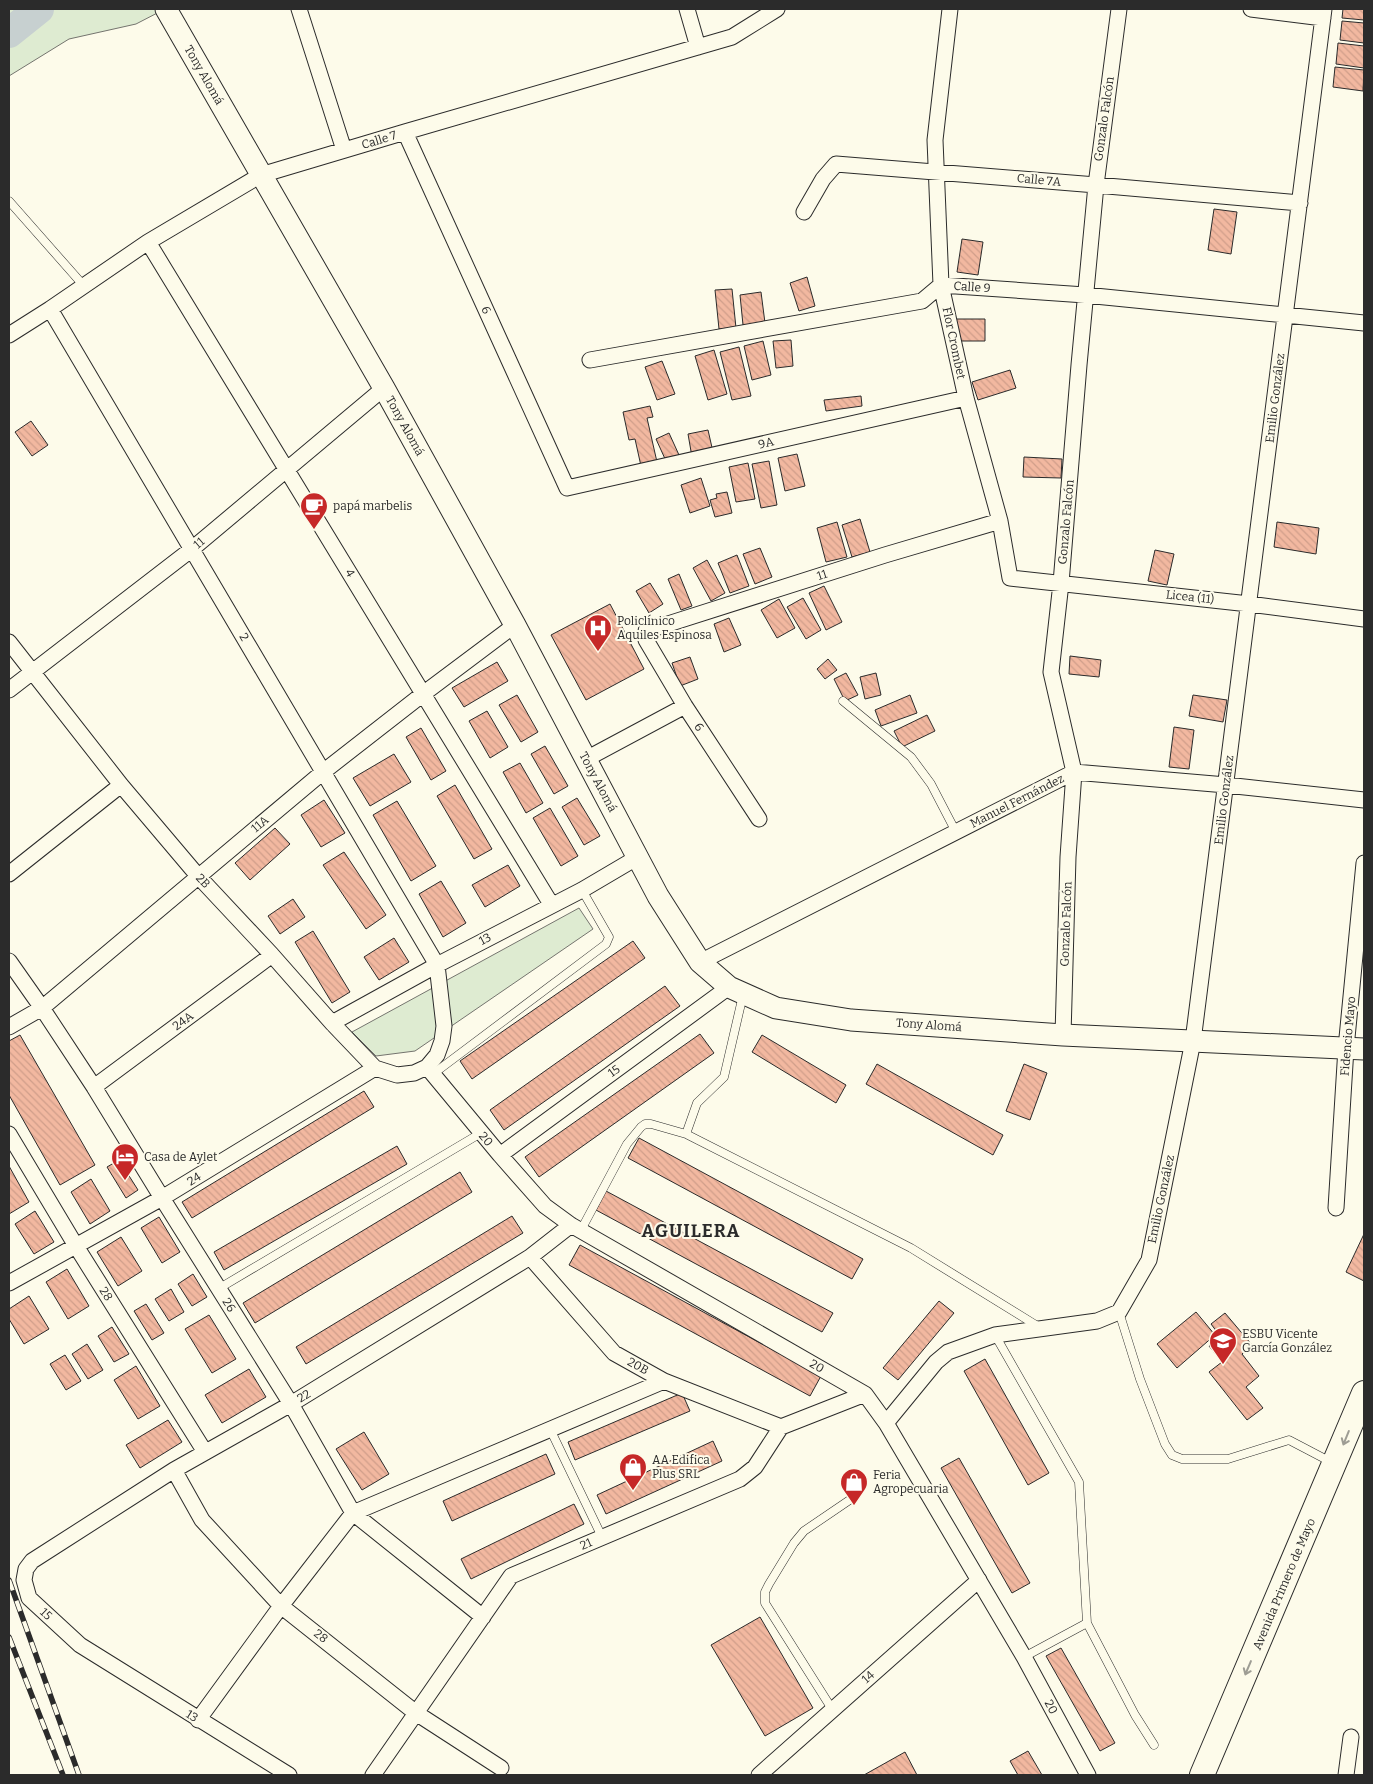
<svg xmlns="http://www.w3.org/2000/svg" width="1373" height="1784" viewBox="0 0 1373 1784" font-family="Bitter,serif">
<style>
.green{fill:#deebd1;stroke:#74746e}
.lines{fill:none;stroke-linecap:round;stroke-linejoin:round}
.river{stroke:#c7d0d0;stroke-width:30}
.building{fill:url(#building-back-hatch);stroke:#2b2b2b}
.lane-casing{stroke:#2b2b2b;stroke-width:9}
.street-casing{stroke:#2b2b2b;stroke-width:17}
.secondary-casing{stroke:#2b2b2b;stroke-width:23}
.primary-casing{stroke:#2b2b2b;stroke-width:26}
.lane{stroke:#fdfbea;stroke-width:8}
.street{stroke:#fdfbea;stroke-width:15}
.secondary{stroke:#fdfbea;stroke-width:21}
.primary{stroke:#fdfbea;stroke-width:24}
.rail-casing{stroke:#2b2b2b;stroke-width:5.5}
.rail{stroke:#fdfbea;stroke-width:4;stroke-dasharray:11;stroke-linecap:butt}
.oneway{stroke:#9e9d94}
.labels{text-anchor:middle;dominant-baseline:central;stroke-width:4;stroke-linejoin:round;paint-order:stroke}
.street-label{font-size:12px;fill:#2b2b2b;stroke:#fdfbea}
.poi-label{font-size:12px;fill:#2b2b2b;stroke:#fdfbea;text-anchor:start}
.district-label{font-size:18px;font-weight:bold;letter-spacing:1px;fill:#2b2b2b;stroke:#fdfbea}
</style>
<defs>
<pattern id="building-back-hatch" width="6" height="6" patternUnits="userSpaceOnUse" patternTransform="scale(1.25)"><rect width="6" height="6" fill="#f2b8a0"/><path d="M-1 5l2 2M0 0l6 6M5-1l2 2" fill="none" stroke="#d09e8a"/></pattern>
</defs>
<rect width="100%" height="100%" fill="#fdfbea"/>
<path class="green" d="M9,9h156l-29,15 -67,15 -60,37z
M579,908l14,21 -178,122 -39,5 -24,-24z"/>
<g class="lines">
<path class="river" d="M9,33l30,-24"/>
</g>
<path class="building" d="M1343,9h21v11l-22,-2z
M1342,21l22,2v20l-24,-3z
M1338,43l26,3v22l-28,-4z
M1335,67l29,3 -1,21 -30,-4z
M1214,209l23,3 -6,42 -23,-4z
M962,239l21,3 -5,33 -21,-3z
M807,277l8,29 -16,5 -9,-28z
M732,289l4,39 -17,1 -4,-39z
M761,292l4,31 -22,2 -3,-30z
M956,319h29v22h-29z
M791,340l2,26 -17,2 -3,-27z
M763,341l8,34 -19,5 -8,-34z
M739,347l12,49 -19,4 -12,-48z
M714,350l13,44 -19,6 -13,-44z
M662,361l13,33 -18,6 -12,-33z
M1010,370l6,18 -38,12 -6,-18z
M861,396l1,10 -36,5 -2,-11z
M650,406l3,11 -6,1 10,44 -16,4 -6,-27 -6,1 -6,-28z
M31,421l17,24 -16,11 -17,-24z
M708,430l5,22 -21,5 -4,-23z
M669,433l10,22 -13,6 -10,-22z
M797,454l8,32 -20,5 -7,-33z
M1024,457l38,2 -1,19 -38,-1z
M769,461l8,44 -16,3 -9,-44z
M748,463l7,36 -19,3 -7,-35z
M701,478l9,28 -20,7 -9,-28z
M727,492l5,21 -17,4 -5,-17 7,-2 -1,-4z
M860,519l10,33 -18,5 -10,-32z
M837,522l10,35 -21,5 -9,-34z
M1277,522l42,6 -3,26 -42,-7z
M760,548l12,29 -17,7 -12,-30z
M1155,550l19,4 -7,31 -19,-4z
M737,555l12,31 -19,7 -12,-30z
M707,560l18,33 -14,8 -18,-33z
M679,574l13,32 -11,4 -13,-31z
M650,583l13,21 -14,9 -13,-22z
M824,586l18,36 -16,8 -17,-37z
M803,598l18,32 -15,9 -19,-32z
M779,599l16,29 -18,10 -16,-28z
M610,604l34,65 -58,31 -35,-65z
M729,618l12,27 -17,7 -10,-28z
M1070,656l31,4 -2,17 -30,-3z
M690,657l8,22 -18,7 -8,-23z
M828,659l9,11 -12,9 -8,-10z
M497,662l11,19 -44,26 -12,-19z
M846,673l12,22 -13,6 -11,-22z
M876,673l5,22 -16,4 -5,-22z
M517,695l21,37 -17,10 -22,-37z
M910,695l7,18 -36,13 -6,-16z
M1193,695l34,5 -4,22 -34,-6z
M487,711l21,36 -18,11 -21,-37z
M927,715l8,16 -33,16 -8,-16z
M1174,727l20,3 -5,39 -20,-2z
M421,728l25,43 -15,9 -25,-43z
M545,746l23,40 -14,8 -23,-40z
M394,754l17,28 -41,24 -17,-28z
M520,763l23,40 -17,10 -23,-41z
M455,785l37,64 -18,10 -37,-63z
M577,798l23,38 -16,9 -22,-38z
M324,800l21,33 -24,14 -20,-32z
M397,801l39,65 -25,15 -38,-66z
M550,808l28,48 -17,10 -28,-48z
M275,828l15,16 -40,36 -15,-17z
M344,852l42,63 -20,14 -43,-64z
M508,865l12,21 -35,21 -13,-22z
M441,881l25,42 -23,14 -24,-43z
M293,899l12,18 -25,17 -12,-18z
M313,931l37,61 -18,11 -37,-61z
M394,938l15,24 -30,18 -15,-23z
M633,941l12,17 -173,121 -12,-18z
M665,986l15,20 -176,124 -14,-20z
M700,1034l14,19 -175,124 -14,-20z
M20,1035l75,130 -35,20 -51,-90v-54z
M762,1035l84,50 -10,18 -84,-51z
M877,1064l126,71 -10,20 -127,-71z
M1024,1064l23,9 -17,47 -24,-9z
M364,1091l10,16 -182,111 -10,-16z
M639,1138l224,121 -11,20 -224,-121z
M397,1146l10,18 -183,106 -10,-18z
M119,1160l19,30 -12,8 -19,-31z
M9,1166l20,36 -20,12z
M460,1172l12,20 -217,131 -12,-20z
M91,1179l19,32 -20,13 -19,-32z
M606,1191l227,122 -11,19 -226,-122z
M35,1211l19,31 -20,12 -19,-30z
M512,1216l11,17 -217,131 -10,-17z
M159,1217l21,35 -18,11 -21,-35z
M1364,1234v47l-18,-9z
M121,1237l21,34 -24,15 -21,-34z
M580,1245l241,131 -11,20 -241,-131z
M67,1269l22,37 -21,13 -22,-37z
M193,1274l14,23 -15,9 -14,-22z
M171,1289l13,23 -15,9 -14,-22z
M29,1296l20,33 -25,15 -15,-25v-10z
M939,1301l15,12 -56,67 -15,-12z
M146,1304l18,29 -12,7 -18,-29z
M1196,1312l19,23 -38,33 -20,-24z
M1225,1313l27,32 -10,9 17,22 -13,11 17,21 -16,12 -38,-48 13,-10 -13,-16 11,-10 -9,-12z
M209,1315l27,44 -24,14 -27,-44z
M112,1327l17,27 -15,8 -16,-26z
M87,1344l16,26 -15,9 -16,-25z
M65,1355l16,26 -15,9 -16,-26z
M985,1359l64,114 -21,12 -64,-114z
M136,1366l24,40 -22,13 -24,-39z
M249,1369l17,28 -44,26 -17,-28z
M682,1393l8,18 -115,49 -7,-18z
M168,1420l14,22 -42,26 -14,-23z
M364,1432l25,42 -27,16 -26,-41z
M713,1441l9,20 -116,53 -9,-19z
M546,1454l9,20 -103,47 -9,-20z
M959,1458l71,125 -18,10 -71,-125z
M574,1504l10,20 -113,55 -10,-20z
M760,1617l53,91 -48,28 -54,-91z
M1061,1648l54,95 -15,8 -54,-95z
M1028,1751l14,24h-24l-8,-14z
M905,1752l12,23h-53z"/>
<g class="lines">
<g class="lane-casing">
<path id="lane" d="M9,201l75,85
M843,701l68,56 20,27 25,48
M433,1074l173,-130 3,-7 -27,-47
M686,1134l11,-31 27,-26 19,-82
M581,1230l46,-86 14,-17 4,-3h6l35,10 225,114 128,79
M218,1289l263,-156
M1119,1312l21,67 25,65 7,11 10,4h46l61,-19 42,22
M995,1335l84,147 8,141 48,92 19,30
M550,1429l52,108
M1024,1657l63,-34
M832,1709l-67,-106v-11l4,-8 25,-41 10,-12 50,-34"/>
</g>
<g class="street-casing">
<path id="street" d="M299,9l45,141
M687,9l11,38
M950,9l-15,131 6,145 25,113 34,123 10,57 239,26 115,15
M1251,9l72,9
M405,132l162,356 399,-90
M804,212l19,-33 13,-15 260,21 204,18
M148,242l403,662
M9,335l41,-26 98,-67 113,-67 144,-43 327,-95 45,-28
M590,360l332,-59 19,-16 144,10 279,28
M9,642l112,143 77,91 74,79 60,68 43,45 22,7 17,-2 13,-6 10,-12 5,-14 2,-15 -7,-61 -387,-656
M9,690l183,-141 192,-161
M586,759l99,-53
M759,819l-74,-113 -39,-66v-9l239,-76 115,-34
M9,874l112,-89
M9,961l33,47 52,79 68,111 129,206 62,109 130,104
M700,962l374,-190 152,13 138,15
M332,1023l105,-58 145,-75 56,-33
M9,1027l33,-19 281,-236 100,-78 92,-69
M1063,1035l5,-178 6,-85 -23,-100 10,-89 18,-218 17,-180 23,-176
M427,1067l73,88 45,51 26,19 294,169 21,29 138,234 64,118
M94,1087l178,-132
M9,1134l67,112 129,206
M500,1155l229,-168
M1336,1208l10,-160 18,-185
M530,1257l84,96 50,28 117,46
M9,1283l153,-85 213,-130
M886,1423l50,-61 12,-10 47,-17 102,-14 22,-9 30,-52 44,-219 131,-1032
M174,1470l28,50 79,86 135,107 85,55
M198,1720l83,-114 72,-93 311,-132
M289,1775l-209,-130 -51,-47 -5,-18 2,-11 6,-8 142,-91 117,-66 239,-147 41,-32
M373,1775l138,-199 229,-97 15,-12 26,-40 84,-33
M759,1775l220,-195
M1346,1775l5,-38"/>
</g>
<g class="secondary-casing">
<path id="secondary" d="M166,9l218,379 131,237 143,271 42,66 29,25 47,21 75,12 212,15 301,14"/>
</g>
<g class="primary-casing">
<path id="primary" d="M1202,1775l162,-382"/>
</g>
<use href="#lane" class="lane"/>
<use href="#street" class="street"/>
<use href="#secondary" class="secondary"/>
<use href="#primary" class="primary"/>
<g class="rail-casing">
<path id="rail" d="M9,1580l70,195
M9,1637l54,138"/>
</g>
<use href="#rail" class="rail"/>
</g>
<defs><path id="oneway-shaft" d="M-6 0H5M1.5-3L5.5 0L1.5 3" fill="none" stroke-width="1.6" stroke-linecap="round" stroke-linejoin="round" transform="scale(1.25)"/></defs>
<g class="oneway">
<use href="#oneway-shaft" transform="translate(1346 1438) rotate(112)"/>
<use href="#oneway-shaft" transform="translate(1248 1668) rotate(113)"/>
</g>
<defs>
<g id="cafe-pin" transform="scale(1.4375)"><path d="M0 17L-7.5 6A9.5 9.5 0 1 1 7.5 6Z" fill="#c62828" stroke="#fdfbea"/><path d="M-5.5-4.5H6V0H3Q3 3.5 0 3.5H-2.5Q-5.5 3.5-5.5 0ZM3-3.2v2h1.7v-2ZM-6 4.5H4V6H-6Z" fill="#fff"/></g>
<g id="hospital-pin" transform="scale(1.4375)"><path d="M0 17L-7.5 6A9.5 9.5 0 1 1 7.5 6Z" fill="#c62828" stroke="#fdfbea"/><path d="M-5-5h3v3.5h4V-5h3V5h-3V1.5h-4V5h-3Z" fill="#fff"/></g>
<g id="hotel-pin" transform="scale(1.4375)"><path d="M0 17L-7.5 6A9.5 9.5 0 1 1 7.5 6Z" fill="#c62828" stroke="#fdfbea"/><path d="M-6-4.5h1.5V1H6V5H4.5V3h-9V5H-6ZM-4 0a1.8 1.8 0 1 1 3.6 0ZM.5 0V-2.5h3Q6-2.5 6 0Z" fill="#fff"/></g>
<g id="school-pin" transform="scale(1.4375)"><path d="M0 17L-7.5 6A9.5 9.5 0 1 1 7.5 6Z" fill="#c62828" stroke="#fdfbea"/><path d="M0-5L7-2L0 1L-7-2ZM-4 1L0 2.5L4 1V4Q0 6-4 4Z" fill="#fff"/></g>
<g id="shop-pin" transform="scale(1.4375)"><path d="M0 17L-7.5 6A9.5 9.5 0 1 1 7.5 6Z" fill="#c62828" stroke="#fdfbea"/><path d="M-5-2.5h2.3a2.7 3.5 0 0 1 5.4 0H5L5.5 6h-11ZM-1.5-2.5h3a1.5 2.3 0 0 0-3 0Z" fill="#fff"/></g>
</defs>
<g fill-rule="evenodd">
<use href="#cafe-pin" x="314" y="506"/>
<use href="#hospital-pin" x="598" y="628"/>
<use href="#hotel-pin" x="125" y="1157"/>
<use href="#school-pin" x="1223" y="1341"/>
<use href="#shop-pin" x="633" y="1467"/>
<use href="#shop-pin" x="854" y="1482"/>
</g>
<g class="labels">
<g class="street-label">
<text transform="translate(204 75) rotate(60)">Tony Alomá</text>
<text transform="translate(1104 119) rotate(-82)">Gonzalo Falcón</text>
<text transform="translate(379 140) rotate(-17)">Calle 7</text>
<text transform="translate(1039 180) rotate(5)">Calle 7A</text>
<text transform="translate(972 287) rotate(4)">Calle 9</text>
<text transform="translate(486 310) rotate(65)">6</text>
<text transform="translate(954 343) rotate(78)">Flor Crombet</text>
<text transform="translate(1275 398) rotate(-83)">Emilio González</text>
<text transform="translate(405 426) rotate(61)">Tony Alomá</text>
<text transform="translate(766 443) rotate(-13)">9A</text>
<text transform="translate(1066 522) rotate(-85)">Gonzalo Falcón</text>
<text transform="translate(199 543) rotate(-40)">11</text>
<text transform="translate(350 573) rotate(59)">4</text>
<text transform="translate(822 575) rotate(-18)">11</text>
<text transform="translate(1190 597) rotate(6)">Licea (11)</text>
<text transform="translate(244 637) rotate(59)">2</text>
<text transform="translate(699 727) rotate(57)">6</text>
<text transform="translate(598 782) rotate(62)">Tony Alomá</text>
<text transform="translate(1224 800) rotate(-83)">Emilio González</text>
<text transform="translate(1017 801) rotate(-27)">Manuel Fernández</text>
<text transform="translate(260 824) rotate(-40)">11A</text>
<text transform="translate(203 881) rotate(47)">2B</text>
<text transform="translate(1066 924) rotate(-88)">Gonzalo Falcón</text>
<text transform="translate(485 939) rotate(-28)">13</text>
<text transform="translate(183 1021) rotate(-37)">24A</text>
<text transform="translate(929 1025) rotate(4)">Tony Alomá</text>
<text transform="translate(1348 1036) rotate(-85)">Fidencio Mayo</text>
<text transform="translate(614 1071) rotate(-36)">15</text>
<text transform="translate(486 1139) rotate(50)">20</text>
<text transform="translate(194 1179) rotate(-32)">24</text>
<text transform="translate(1161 1199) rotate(-78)">Emilio González</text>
<text transform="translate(106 1294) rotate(58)">28</text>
<text transform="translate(229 1305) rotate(58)">26</text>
<text transform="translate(638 1366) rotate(29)">20B</text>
<text transform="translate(817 1366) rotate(30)">20</text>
<text transform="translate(304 1396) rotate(-32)">22</text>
<text transform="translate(586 1544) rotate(-23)">21</text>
<text transform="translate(1284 1584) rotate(-67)">Avenida Primero de Mayo</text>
<text transform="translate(46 1614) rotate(44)">15</text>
<text transform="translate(321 1636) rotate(38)">28</text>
<text transform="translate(868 1677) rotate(-42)">14</text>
<text transform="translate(1051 1707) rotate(62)">20</text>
<text transform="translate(192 1716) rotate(32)">13</text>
</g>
<g class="poi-label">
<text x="333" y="506">papá marbelis</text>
<text x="617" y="621">Policlínico<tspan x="617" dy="14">Aquiles Espinosa</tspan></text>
<text x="144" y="1157">Casa de Aylet</text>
<text x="1242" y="1334">ESBU Vicente<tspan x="1242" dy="14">García González</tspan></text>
<text x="652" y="1460">AA Edifica<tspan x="652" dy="14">Plus SRL</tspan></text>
<text x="873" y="1475">Feria<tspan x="873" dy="14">Agropecuaria</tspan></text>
</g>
<g class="district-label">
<text x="691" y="1231">AGUILERA</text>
</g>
</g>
<rect width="1373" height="1784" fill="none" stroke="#2b2b2b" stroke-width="20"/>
</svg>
